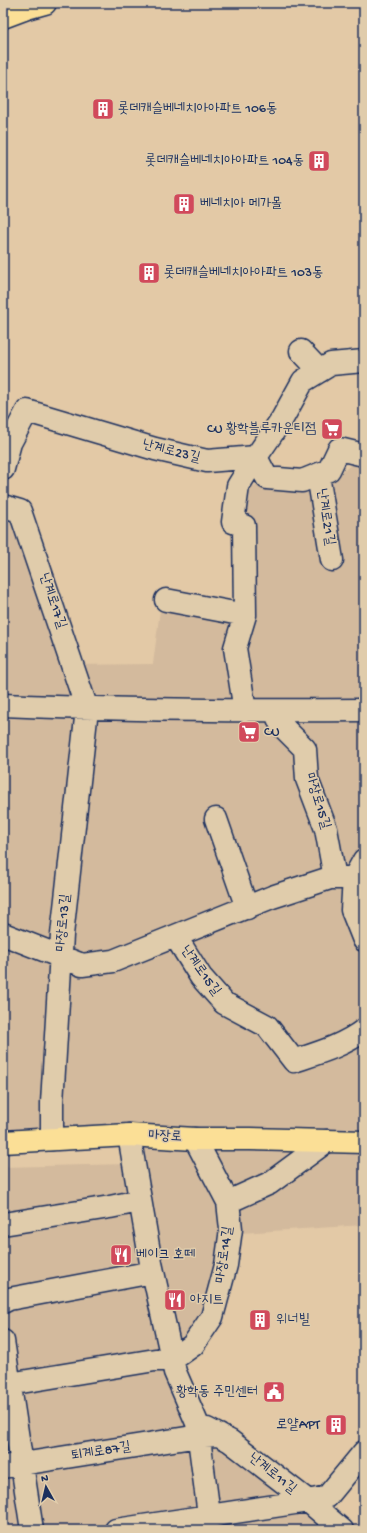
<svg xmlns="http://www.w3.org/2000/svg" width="367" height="1533" viewBox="0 0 367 1533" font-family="'Gochi Hand','Poor Story',sans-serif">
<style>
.built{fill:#d3ba9d}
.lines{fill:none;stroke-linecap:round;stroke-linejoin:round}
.minor-casing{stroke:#1b2f5e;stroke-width:25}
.major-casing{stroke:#1b2f5e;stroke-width:25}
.minor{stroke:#e0ccab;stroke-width:22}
.major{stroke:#fbdf96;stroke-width:22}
.labels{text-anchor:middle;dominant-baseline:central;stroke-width:3;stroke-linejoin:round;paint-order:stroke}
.poi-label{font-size:14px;fill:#1b2f5e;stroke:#e0ccab;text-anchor:start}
.street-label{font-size:14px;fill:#1b2f5e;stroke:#e0ccab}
</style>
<rect width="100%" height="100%" fill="#e3c9a6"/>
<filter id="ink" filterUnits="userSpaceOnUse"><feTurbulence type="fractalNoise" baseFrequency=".025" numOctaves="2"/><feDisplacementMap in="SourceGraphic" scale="8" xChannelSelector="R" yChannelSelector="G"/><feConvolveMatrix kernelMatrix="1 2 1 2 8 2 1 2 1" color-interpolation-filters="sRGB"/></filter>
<g filter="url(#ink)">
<path class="built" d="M353,463l11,4v758l-139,9 -23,93 -29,28 -48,-228 -122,8v-624l13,3 53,151 84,-1 7,-54 77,7 10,-131 85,-5z
M129,1164l55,238 146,128h-327v-363z"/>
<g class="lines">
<g class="minor-casing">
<path id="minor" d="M301,351l19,20
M3,443h7l17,-32 128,38 52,12 49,-4 26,-38 21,-38 28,-17 33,-3
M256,457l11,21 35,3 27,-11 10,-21 25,6
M3,469l7,-26
M318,475l14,85
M3,506l17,5 67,198 -25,226 -10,168v36
M166,600l79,15 -1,-89 -11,-4 5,-36 18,-29
M3,705c120,5 241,6 361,5
M245,711l-10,-63 10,-33
M275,711l6,14 24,24 2,30 19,50 9,49
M216,819l31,89
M364,860l-10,18 -2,32 12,30
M3,934l79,31 31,-4 159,-64 58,-19h24l10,5
M176,937l25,40 23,26 43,23 27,35c24,-8 49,-15 70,-31
M129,1135l22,128 24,109 22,51 14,107
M228,1202l42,-19 57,-42
M3,1224l107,-17 29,-6
M3,1302l6,-3 144,-27
M3,1341l29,189
M3,1385l152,-25h17l21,-15 19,-28 14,-52 5,-36 -3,-27 -33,-63
M207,1429l23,12 78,60 34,29
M3,1467l196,-31 20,-1
M116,1530l192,-29 19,-4 37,-45"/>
</g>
<g class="major-casing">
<path id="major" d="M3,17l24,-9 18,-5
M3,1142l126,-7 66,4h55l114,3"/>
</g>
<use href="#minor" class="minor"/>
<use href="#major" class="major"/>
</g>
</g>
<defs>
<g id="building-square" transform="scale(1.15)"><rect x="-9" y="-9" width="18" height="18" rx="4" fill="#d1495b" stroke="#e0ccab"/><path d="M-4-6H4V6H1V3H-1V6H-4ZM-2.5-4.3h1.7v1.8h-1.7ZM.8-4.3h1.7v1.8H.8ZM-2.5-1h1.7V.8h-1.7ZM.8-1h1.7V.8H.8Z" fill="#fff"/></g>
<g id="supermarket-square" transform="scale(1.15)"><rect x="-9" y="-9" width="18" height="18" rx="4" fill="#d1495b" stroke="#e0ccab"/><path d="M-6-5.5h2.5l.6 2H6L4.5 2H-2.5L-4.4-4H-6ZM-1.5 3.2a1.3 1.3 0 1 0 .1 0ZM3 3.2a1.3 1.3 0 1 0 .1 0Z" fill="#fff"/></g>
<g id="restaurant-square" transform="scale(1.15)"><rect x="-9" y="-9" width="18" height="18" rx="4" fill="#d1495b" stroke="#e0ccab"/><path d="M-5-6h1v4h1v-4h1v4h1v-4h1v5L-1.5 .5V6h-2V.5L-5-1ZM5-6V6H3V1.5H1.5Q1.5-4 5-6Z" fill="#fff"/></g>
<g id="civic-square" transform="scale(1.15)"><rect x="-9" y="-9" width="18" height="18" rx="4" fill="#d1495b" stroke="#e0ccab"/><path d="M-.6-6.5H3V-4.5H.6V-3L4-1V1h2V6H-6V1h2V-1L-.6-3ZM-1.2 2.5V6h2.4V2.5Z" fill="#fff"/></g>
</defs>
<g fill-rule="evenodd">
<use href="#building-square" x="103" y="109"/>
<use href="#building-square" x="319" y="161"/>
<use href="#building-square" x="184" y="204"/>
<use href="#building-square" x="149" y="273"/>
<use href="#supermarket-square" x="332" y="429"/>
<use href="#supermarket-square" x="249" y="732"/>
<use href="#restaurant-square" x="121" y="1255"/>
<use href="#restaurant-square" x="175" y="1300"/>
<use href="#building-square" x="260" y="1320"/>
<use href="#civic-square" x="274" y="1392"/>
<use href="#building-square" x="336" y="1425"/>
</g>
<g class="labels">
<g class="poi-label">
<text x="118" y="109">롯데캐슬베네치아아파트 106동</text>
<text x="304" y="161" text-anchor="end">롯데캐슬베네치아아파트 104동</text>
<text x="200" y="204">베네치아 메가몰</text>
<text x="164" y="273">롯데캐슬베네치아아파트 103동</text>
<text x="316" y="429" text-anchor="end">CU 황학블루카운티점</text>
<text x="264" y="732">CU</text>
<text x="136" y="1255">베이크 호떼</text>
<text x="190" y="1300">아지트</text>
<text x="276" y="1320">위너빌</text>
<text x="258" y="1392" text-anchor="end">황학동 주민센터</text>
<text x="320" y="1425" text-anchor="end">로얄APT</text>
</g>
<g class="street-label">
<text transform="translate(171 452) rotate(14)">난계로23길</text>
<text transform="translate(325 517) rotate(81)">난계로21길</text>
<text transform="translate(52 601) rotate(71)">난계로17길</text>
<text transform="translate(317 801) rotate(73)">마장로15길</text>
<text transform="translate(64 923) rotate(-85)">마장로13길</text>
<text transform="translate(200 971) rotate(54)">난계로15길</text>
<text transform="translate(165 1137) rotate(3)">마장로</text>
<text transform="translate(225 1255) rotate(-82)">마장로14길</text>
<text transform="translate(101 1452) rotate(-9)">퇴계로87길</text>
<text transform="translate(272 1474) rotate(38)">난계로11길</text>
</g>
</g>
<rect width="367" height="1533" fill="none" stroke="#e0ccab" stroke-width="16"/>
<rect x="8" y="8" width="351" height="1517" fill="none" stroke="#1b2f5e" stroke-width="1.5" filter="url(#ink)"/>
<g transform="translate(46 1487) rotate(352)" stroke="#e0ccab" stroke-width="3" paint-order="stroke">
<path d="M0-3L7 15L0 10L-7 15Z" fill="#1b2f5e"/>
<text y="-6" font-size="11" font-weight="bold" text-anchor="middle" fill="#1b2f5e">N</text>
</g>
</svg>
